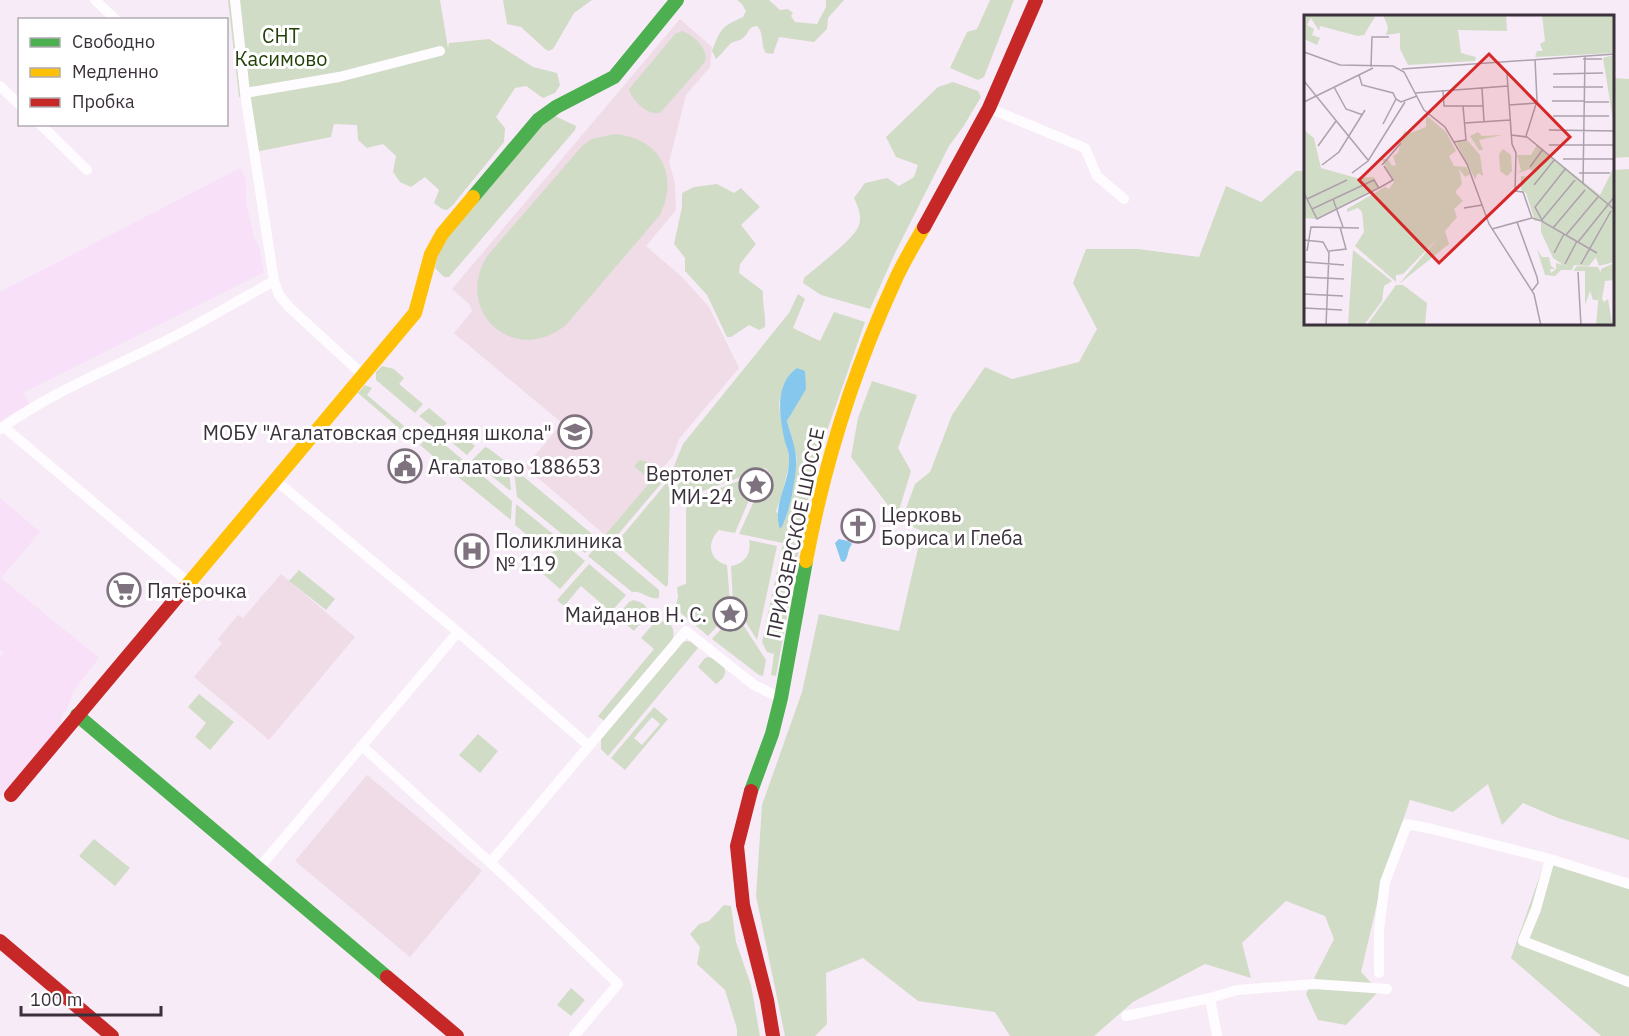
<svg xmlns="http://www.w3.org/2000/svg" width="1629" height="1036" viewBox="0 0 1629 1036" font-family="'IBM Plex Sans',sans-serif">
<style>
.built{fill:#f7e0f8}
.education{fill:#efdce7}
.green{fill:#d1dcc7;fill-rule:evenodd}
.water{fill:#85c7ed}
.lines{fill:none;stroke-linecap:round;stroke-linejoin:round}
.street{stroke:#fefcfe;stroke-width:10}
.fast{stroke:#4caf50;stroke-width:14}
.slow{stroke:#ffc107;stroke-width:14}
.jam{stroke:#c62828;stroke-width:14}
.labels{text-anchor:middle;dominant-baseline:central;stroke-width:6;stroke-linejoin:round;paint-order:stroke}
.park-label{font-size:20px;fill:#224008;stroke:#fff}
.poi-label{font-size:20px;fill:#3b313b;stroke:#fff;text-anchor:start}
.street-label{font-size:20px;fill:#3b313b;stroke:#fff}
.inset-road{fill:none;stroke:#aca1ac;stroke-width:1.5}
.view{fill:#d62828;fill-opacity:0.15;stroke:#d62828;stroke-width:3}
.inset-edge{fill:none;stroke:#3b313b;stroke-width:3}
</style>
<rect width="100%" height="100%" fill="#f7ebf7"/>
<path class="built" d="M240,168l6,11v24l8,34 6,12 4,23 -240,120 5,12 -29,17v-129z
M0,498l40,34 -39,46 98,80 -25,32 -7,19 -5,6 -1,11 -61,70v-139l3,-4 -3,-4z"/>
<path class="education" d="M680,19l32,28 -2,20 -24,28 -17,67 6,21 1,27 -30,36 36,31 27,30 30,61 -60,71 -6,17 -68,79 -80,-68 37,-44 -108,-90 18,-22 -3,-7 -17,-15z
M281,574l74,63 -86,103 -75,-63 28,-34 -4,-4 20,-24 5,3z
M367,775l115,96 -72,86 -115,-96z"/>
<path class="green" d="M228,0h212l8,48 1,-5 40,-4 44,28 24,6 3,12 -5,8 -12,5 -17,-12 -11,2 -19,29 9,11 -1,14 -52,64 -5,4 -5,-1 -8,-6 5,-13 -14,-13 -14,10 -11,-5 -7,-10 3,-16 -13,-12 -16,4 -9,-8 -1,-15 -23,-1 -3,13 -76,15 -5,-56 -11,1z
M503,0h89l-18,13 -21,36 -4,2 -4,-2 -24,-22 -14,-3z
M737,0h32l11,10 8,-1 5,4 -2,3 4,6 22,2 9,-17v-7h18l-16,18 -1,11 -13,13 -35,-5 -6,17 -7,-1c-6,-8 -1,-19 -9,-27 -10,1 -7,7 -14,12 -3,3 -10,3 -13,6 -5,5 -8,10 -14,15l-4,-8c9,-23 9,-24 31,-34l3,-6 -4,-7z
M990,0h24l-30,77 -6,3 -28,-12 17,-36 10,-3z
M682,31c12,4 27,18 23,31l-44,50c-11,6 -30,-12 -32,-23l46,-55z
M1612,78l17,1v78l-16,1z
M953,82l25,9 3,6 -18,30 -14,19 -54,107 -25,56 -49,-14 -18,-12 1,-5c12,-11 51,-39 55,-53 3,-8 -1,-19 -5,-27l11,-15 22,-5 12,8 15,-9 4,-12 -22,-8 -10,-20 52,-50z
M551,114l25,12 -1,4 -126,147h-5l-9,-9 6,-27z
M614,134c45,3 66,40 46,81l-94,110c-52,42 -114,-14 -78,-70l95,-110 9,-6z
M1629,169v671l-71,-22 -35,-15 -21,22 -14,-41 -35,28 -43,-12 -27,78 -22,94 18,19 -33,34 -28,-5 -12,-26 28,-55 -9,-23 -39,-15 -44,42 9,35 -46,-14 -72,38 -39,34h-84l-15,-24 -77,-11 -55,-43 -37,15 1,51 -12,12h-30l-29,-140 6,-91 40,-113 17,-78 80,17 23,-100 -21,-9 14,-38 15,-12 22,-57 33,-48 27,12 67,-17 18,-33 -24,-46 13,-34h52l61,8 27,-71 35,16 35,-31h9v153h307l1,-154z
M717,184l17,9 7,-5 19,19 -19,18 15,19 -16,20 -1,9 24,18c-1,13 3,24 2,36l-6,3 -10,-5 -18,12h-4l-20,-42 -22,-24v-13l-11,-14 8,-37v-14l12,-6z
M798,294l7,5 -12,29 27,13 14,-29 31,10 -43,123 -12,44 -34,187 -5,-1 3,-21 -7,-2 -5,-10 21,-99 -44,-9 15,-33 14,-5 5,-9 -2,-13 -6,-6 -78,29 -6,-1 -3,-3v-8l-4,-11 7,-3 -1,-3 -8,3 11,-27 106,-131zM784,383l6,33 -3,5 10,38 -13,64 -8,-12 6,-16 8,-34 -10,-48 -1,-10z
M382,366l12,3 10,9 -5,6 24,20 -8,9 -39,-33v-8z
M872,381l45,14 -19,53 13,23 -14,46 -46,-60 7,-39z
M365,385l7,3 -5,7 37,31 -3,4 -43,-37z
M429,408l18,15 -4,4h-10l-14,-11z
M455,430l20,16 -8,9 -23,-19z
M426,439l13,1 24,20 -11,12 -32,-27z
M485,447l3,1 20,15 3,27h-2l-37,-30z
M640,460l5,1 20,18 -50,59 -4,2 -6,-5 46,-54 -17,-15z
M469,464l43,37 -1,19 -53,-43z
M514,471h3l81,68 -13,14 -68,-56z
M741,480v9l8,11 -14,33 -16,-3c-13,13 -10,30 8,35l3,37 -11,6 -1,9 3,5 -13,14 -33,-28 3,-11 -1,-10 9,-3v-74l1,-5 5,-4v-2z
M668,481l2,13 -2,91 -2,2 -50,-44z
M516,504l42,34 -12,13 -31,-26z
M749,540l28,6 -20,94 -15,-24 -3,-10 -6,-3 -2,-37c14,-2 21,-13 18,-26z
M601,541l58,49v8c-11,2 -17,-8 -27,-6l-44,-36z
M562,542l23,19 -25,28 -17,-15 13,-15 -5,-5z
M589,564l37,31 -15,17 -30,-26 -17,20 -7,-6z
M299,570l36,29 -9,11 -37,-29z
M633,600c25,6 11,19 1,31l-17,-15 12,-14z
M740,620l26,40 -3,16 -4,-1 -47,-36 12,-13 10,-1z
M658,621c14,0 18,8 14,20l-68,80 -6,-5 56,-67 -13,-11 13,-15z
M687,641l4,1 7,6 -90,108 -7,-7v-10l81,-97z
M708,657c16,4 25,16 8,27l-18,-17 7,-9z
M199,694l35,28 -24,28 -15,-13 11,-14 -18,-16z
M654,707l14,12 -43,51 -14,-12zM652,717l8,7 -18,21 -8,-7z
M478,734l20,17 -18,22 -21,-18z
M94,839l36,29 -15,18 -36,-30z
M1546,858l83,26v152h-28l-90,-78z
M724,905l7,1 5,36 15,43 9,51h-23v-7l-12,-39 -28,-26 3,-17 -10,-13 9,-10 10,-3z
M571,988l14,12 -14,16 -14,-11z"/>
<path class="water" d="M797,368l8,3 1,18 -19,32c3,12 8,24 9,36 2,14 -8,64 -16,72 -8,-24 9,-44 9,-68 1,-6 -2,-13 -4,-19 -5,-24 -12,-57 12,-74z
M839,539l9,2 4,3c-5,6 -3,13 -8,18l-3,-1 -6,-18z"/>
<g class="lines">
<path class="street" d="M95,0l21,20
M235,0l10,93 29,188 5,14 10,12 74,68
M0,86l20,19
M245,93l94,-16 101,-26
M989,108l96,40 12,28 27,23
M40,124l47,46
M4,427l184,155
M0,429c49,-35 103,-57 157,-84 40,-19 78,-43 117,-64
M275,480l183,152 131,114
M362,746l145,132 111,106 -44,52
M490,863l196,-232 68,54 27,13
M259,868l199,-236
M1629,884l-79,-25 -14,50 -13,32 106,41
M1379,973v-43l6,-48 22,-58 25,5 118,30
M1210,998l7,38
M1126,1016l84,-18 27,-8 77,-6 73,5"/>
<path class="fast" d="M473,197l65,-77 18,-13 58,-30 63,-77
M77,715l310,262
M751,791l21,-57 9,-36 25,-137"/>
<path class="slow" d="M806,561c18,-96 47,-189 88,-278 8,-19 20,-38 30,-56
M184,589l231,-276 16,-59 11,-20 31,-37"/>
<path class="jam" d="M924,227l65,-119 47,-108
M751,791l-14,55 6,59 24,95 6,36
M11,795l173,-206
M0,941l112,95
M387,977l70,59"/>
</g>
<defs>
<g id="school-ring" transform="scale(1.725)"><circle r="9.5" fill="#fff" stroke="#7d727d" stroke-width="1.5"/><path d="M0-5L7-2L0 1L-7-2ZM-4 1L0 2.5L4 1V4Q0 6-4 4Z" fill="#7d727d"/></g>
<g id="civic-ring" transform="scale(1.725)"><circle r="9.5" fill="#fff" stroke="#7d727d" stroke-width="1.5"/><path d="M-.6-6.5H3V-4.5H.6V-3L4-1V1h2V6H-6V1h2V-1L-.6-3ZM-1.2 2.5V6h2.4V2.5Z" fill="#7d727d"/></g>
<g id="sight-ring" transform="scale(1.725)"><circle r="9.5" fill="#fff" stroke="#7d727d" stroke-width="1.5"/><path d="M0-6L1.8-2.2L6-1.7L2.9 1.2L3.7 5.4L0 3.3L-3.7 5.4L-2.9 1.2L-6-1.7L-1.8-2.2Z" fill="#7d727d"/></g>
<g id="church-ring" transform="scale(1.725)"><circle r="9.5" fill="#fff" stroke="#7d727d" stroke-width="1.5"/><path d="M-1.2-6h2.4v3.5h3.3v2.4h-3.3V6h-2.4V-.1h-3.3v-2.4h3.3Z" fill="#7d727d"/></g>
<g id="hospital-ring" transform="scale(1.725)"><circle r="9.5" fill="#fff" stroke="#7d727d" stroke-width="1.5"/><path d="M-5-5h3v3.5h4V-5h3V5h-3V1.5h-4V5h-3Z" fill="#7d727d"/></g>
<g id="supermarket-ring" transform="scale(1.725)"><circle r="9.5" fill="#fff" stroke="#7d727d" stroke-width="1.5"/><path d="M-6-5.5h2.5l.6 2H6L4.5 2H-2.5L-4.4-4H-6ZM-1.5 3.2a1.3 1.3 0 1 0 .1 0ZM3 3.2a1.3 1.3 0 1 0 .1 0Z" fill="#7d727d"/></g>
</defs>
<g fill-rule="evenodd">
<use href="#school-ring" x="575" y="432"/>
<use href="#civic-ring" x="405" y="466"/>
<use href="#sight-ring" x="756" y="485"/>
<use href="#church-ring" x="858" y="526"/>
<use href="#hospital-ring" x="472" y="551"/>
<use href="#supermarket-ring" x="124" y="590"/>
<use href="#sight-ring" x="730" y="614"/>
</g>
<g class="labels">
<g class="park-label">
<text x="281" y="35">СНТ<tspan x="281" dy="23">Касимово</tspan></text>
</g>
<g class="poi-label">
<text x="552" y="432" text-anchor="end">МОБУ "Агалатовская средняя школа"</text>
<text x="428" y="466">Агалатово 188653</text>
<text x="733" y="473" text-anchor="end">Вертолет<tspan x="733" dy="23">МИ-24</tspan></text>
<text x="881" y="514">Церковь<tspan x="881" dy="23">Бориса и Глеба</tspan></text>
<text x="495" y="540">Поликлиника<tspan x="495" dy="23">№ 119</tspan></text>
<text x="147" y="590">Пятёрочка</text>
<text x="707" y="614" text-anchor="end">Майданов Н. С.</text>
</g>
<g class="street-label">
<text transform="translate(795 533) rotate(-78)">ПРИОЗЕРСКОЕ ШОССЕ</text>
</g>
</g>
<g transform="translate(1304 15)">
<rect width="310" height="310" fill="#f7ebf7"/>
<path d="M0,0h72l-12,20 -6,1 -38,-10 -1,5 -8,-13 -4,7 7,4 -2,6 8,3 -3,7 -13,-6zM79,0h123l1,16 -49,-1 3,23 15,4 -1,4 -67,4 -8,-16v-16l-14,2 2,-8zM238,0h72v38l-79,4 2,-6h6l-3,-7 5,-3zM310,40v71l-11,-68zM122,100l20,17 10,19 -7,5 5,10 12,1 4,7 -5,3 -6,-8 3,15 -7,8 8,9 -9,8 3,8 -12,14 4,13 -50,40 40,-47 -36,37 -7,1v7l-41,-36 9,-14 -2,-20 -4,-4 -11,4v-3l38,-22 4,2 5,-7 -12,-23h6l4,7 4,-1 -3,-9 5,-3 6,-22 7,2 15,-6zM0,115l10,8 7,30 36,10 17,-1 5,11 -63,31 -12,-1zM174,117l4,4 20,-1 -23,5 4,10h-4l-9,-14zM164,126l12,14 3,21 -5,-3 -3,6 -19,-37zM233,130l63,50 14,-28v95l-15,4 -3,-9 -7,9 -15,-1 -2,5h-11l-6,6 -10,-1 -8,-26 5,8h7l2,9 4,3h-5l1,4 5,-4v-6l7,2 -10,-7 -12,-26v-11h-6l-9,-28 -5,-3v-14l10,1 4,-5 -5,-3 -12,4 3,-3 -4,-15h14zM199,134l8,6 1,16 -5,5 -7,-5 -1,-17zM49,235l39,31 -8,5 -2,15 -18,24h-16zM310,248v17l-9,1 -3,18 2,3 4,-3 4,24 -16,3 5,-57zM273,251l21,1 3,6 -3,27h-5l-3,-9 -5,14v-34h-12zM92,270h7l24,18 -2,22h-58z" fill="#d1dcc7"/>
<path class="inset-road" d="M0,37l36,13 53,1 11,6 20,38 21,17 22,37 22,60 45,70 7,32M279,44h19M67,52l1,-30h17M98,54l213,-15M203,59l5,70 4,9 -1,38 8,1 9,26M249,59l50,-1M55,60l3,10 31,8 3,6M0,66l64,79M30,72l12,22 17,6M249,72h50M178,73l2,34M139,75l1,16h39M111,78l93,-7M248,86h33M0,87l69,-34M281,87h24M205,90l27,-2M249,101h56M161,108l45,-3M79,109l13,-25 5,3 16,-6M245,115l66,1M207,120l16,2 88,73M222,121l11,-35 -2,-42M149,127l13,-2 -3,-34M245,130h66M14,131l18,-25M259,144h52M18,150l17,-13 26,-42M78,150l19,-22M226,152l13,-18M262,153l-31,39 8,15 54,31M48,158l16,-12 37,-59M275,158h31M279,168l2,-127M230,170l21,-26M75,173l14,-8 -9,-14M0,178l13,26 62,-31 -5,-8 -62,29M3,184l40,-19M29,184l10,28M160,193l18,-3M228,203l9,3 34,-41M213,207l20,55 1,6 -6,8M249,213l32,-38M188,214l40,-11M262,220l32,-38M0,225l19,2 6,11 -3,73M274,227l37,-46M3,236l4,-24 48,1M25,236l17,-2 -6,-22M250,238l10,-19M1,247l39,3M261,249l12,-23M277,249l30,-53M274,257l3,54M0,262l40,2M0,279l39,2M0,293l38,2"/>
<path class="view" d="M185,39l81,83 -131,126 -80,-83z"/>
<rect width="310" height="310" class="inset-edge"/>
</g>
<rect x="18" y="18" width="210" height="108" fill="#ffffff" stroke="#b1adb1" stroke-width="1.5"/>
<rect x="30" y="38" width="30" height="9" fill="#4caf50" stroke="#b1adb1" stroke-width="1.5"/>
<text x="72" y="48" font-size="18" fill="#3b313b">Свободно</text>
<rect x="30" y="68" width="30" height="9" fill="#ffc107" stroke="#b1adb1" stroke-width="1.5"/>
<text x="72" y="78" font-size="18" fill="#3b313b">Медленно</text>
<rect x="30" y="98" width="30" height="9" fill="#c62828" stroke="#b1adb1" stroke-width="1.5"/>
<text x="72" y="108" font-size="18" fill="#3b313b">Пробка</text>
<path d="M21 1006v9h140v-9" fill="none" stroke="#3b313b" stroke-width="3"/>
<text x="30" y="1006" font-size="18" fill="#3b313b" stroke="#ffffff" stroke-width="4.5" paint-order="stroke">100 m</text>
</svg>
